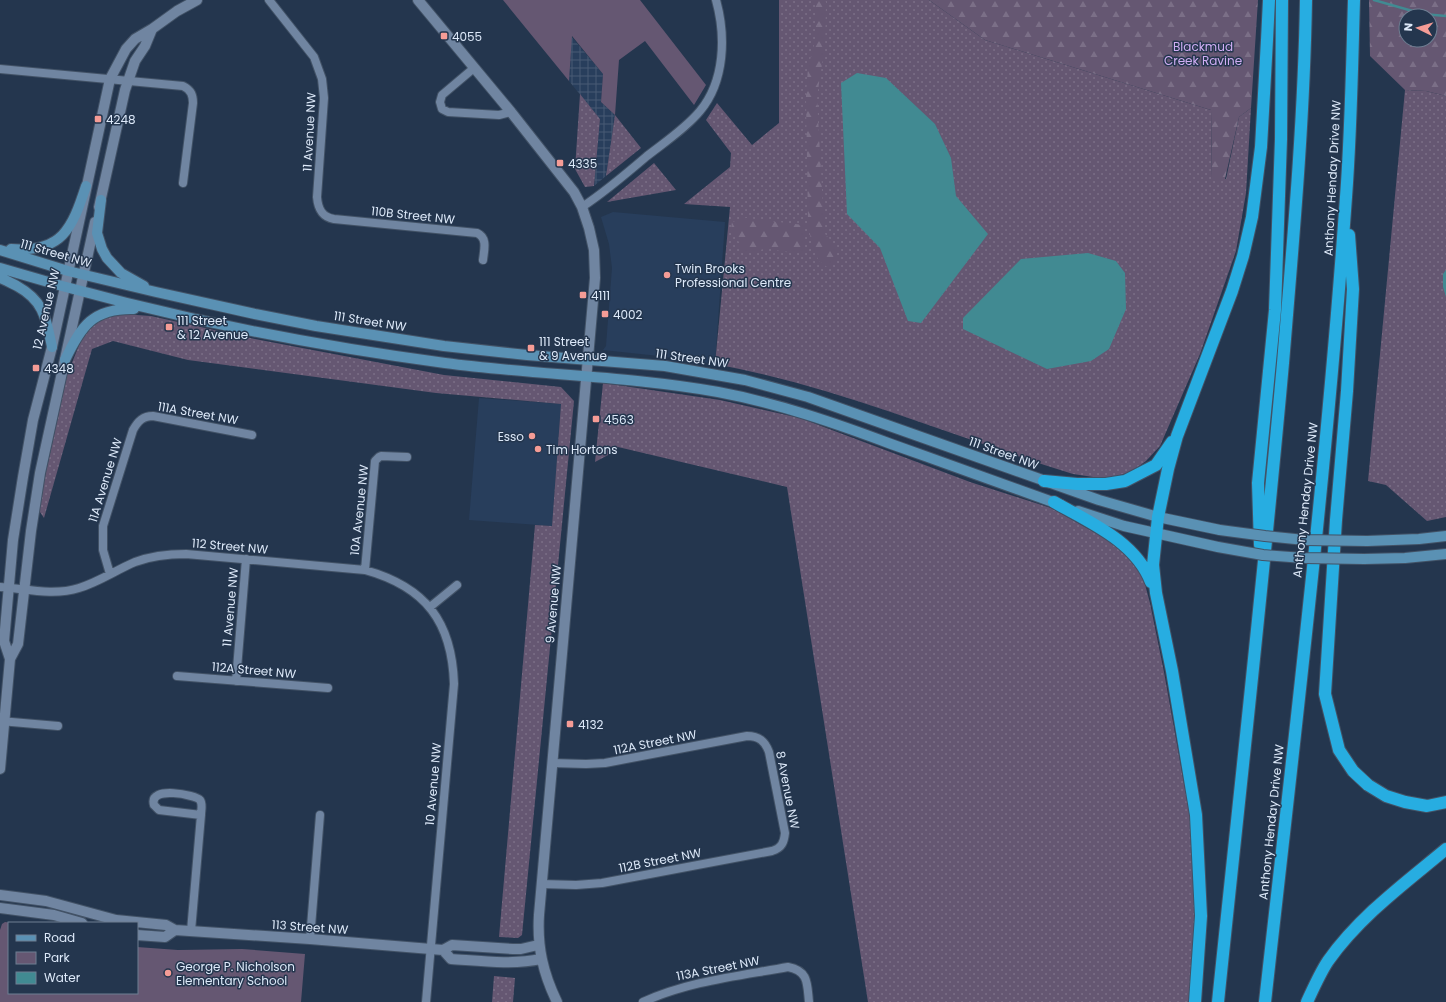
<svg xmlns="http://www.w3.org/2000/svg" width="1446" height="1002" viewBox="0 0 1446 1002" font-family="Poppins,sans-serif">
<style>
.built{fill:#283e5c}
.industrial{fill:url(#industrial-grid)}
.grass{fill:url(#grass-dots)}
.forest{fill:url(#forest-firs);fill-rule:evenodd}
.park{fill:#655772}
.water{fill:#418a92}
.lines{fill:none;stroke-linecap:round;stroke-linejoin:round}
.stream{stroke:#418a92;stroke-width:2.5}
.minor-casing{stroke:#425266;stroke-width:10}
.tertiary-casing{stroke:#425266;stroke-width:12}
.secondary-casing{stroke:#425266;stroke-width:12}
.motorway-casing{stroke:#425266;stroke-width:14}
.minor{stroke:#7085a1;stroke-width:8}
.tertiary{stroke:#7085a1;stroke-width:10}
.secondary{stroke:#5a91b4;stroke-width:10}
.motorway{stroke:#27ade1;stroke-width:12}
.secondary-bridge-casing{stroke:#425266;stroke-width:12;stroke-linecap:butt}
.secondary-bridge{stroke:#5a91b4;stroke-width:10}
.poi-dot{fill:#f59c96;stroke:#24364e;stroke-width:1.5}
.labels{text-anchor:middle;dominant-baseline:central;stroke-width:3;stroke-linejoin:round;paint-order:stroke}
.poi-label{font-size:12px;fill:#dde9f9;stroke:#24364e;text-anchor:start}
.park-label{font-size:12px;fill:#d1aef4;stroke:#24364e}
.street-label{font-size:12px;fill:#dde9f9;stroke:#24364e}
</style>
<defs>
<pattern id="industrial-grid" width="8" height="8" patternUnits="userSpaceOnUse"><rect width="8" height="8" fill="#283e5c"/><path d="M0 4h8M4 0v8" fill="none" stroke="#475a74"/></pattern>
<pattern id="grass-dots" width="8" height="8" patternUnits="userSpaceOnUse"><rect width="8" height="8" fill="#655772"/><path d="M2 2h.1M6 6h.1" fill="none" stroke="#7b6f87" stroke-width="1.8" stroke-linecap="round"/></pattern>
<pattern id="forest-firs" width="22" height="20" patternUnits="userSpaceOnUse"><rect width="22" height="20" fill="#655772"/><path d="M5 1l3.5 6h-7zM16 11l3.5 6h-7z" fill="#7b6f87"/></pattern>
</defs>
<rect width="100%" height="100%" fill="#24364e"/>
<path class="built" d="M613,212l112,10 -10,142 -56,-8 -56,-6 3,-4 6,-78 -3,-24 -8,-27z
M479,398l82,6 -9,122 -83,-6z"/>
<path class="industrial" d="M571,36l32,38 -2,28 14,13 -9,61 -12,10 6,-67 -31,-38z"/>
<path class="grass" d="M779,0h150l56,40 226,70 1,69h14l13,-62 12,-9 -5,85 -10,58 -36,103 -40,92 -14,15 -15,11 -18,5 -13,1 -27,-4c-119,-37 -235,-87 -358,-110l15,-157 -46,-3 46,-37 1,-14 -25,-33 11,-17 35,42 27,-22z
M1405,90l21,1 20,5v421l-19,4 -41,-36 -18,-4z
M580,94l20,25 -6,67 -9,1 -10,-18z
M615,115l26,33 -35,28z
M654,163l22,27 -69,12z
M122,314l29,2 104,23 189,36 117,12 13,14 -52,534 -4,3 -19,-1 36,-412 17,1 9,-122 -125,-11 -248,-33 -75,-19 -21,8 -48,169 -6,-9 29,-134 17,-42 17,-14z
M603,383l117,17 80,18 170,64 81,26 66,37 16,14 10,18 7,26 14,69 26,145 6,92 -7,93h-321l-81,-515 -169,-40 -8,7 -15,8z
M494,976l21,2 -2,24h-21z"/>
<path class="forest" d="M815,0h10l1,2 -1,45 -5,29 -3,22 6,111 2,25 11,12 1,14 -10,7 -8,-6 -7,-15 -4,-24 -2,-126 2,-29 8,-29z
M929,0h329l-7,108 -12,9 -14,62 -13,1 -1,-70 -226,-70z
M1369,0h77v96l-20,-5 -21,-1 -35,-34zM1406,16h24v24h-24z
M746,218l57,7v28l-18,-1 -19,-4 -14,5h-8l-8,-17 -5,-6 1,-8z"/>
<path class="park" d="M503,0h137l66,85 -12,20 -49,-64 -26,19 -4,55 -14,-13 2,-28 -31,-38 -3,45z
M5,922l8,1h-4v70h128v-46l41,3 64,-1 63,5 -4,48h-301v-72l2,-6z"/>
<path class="water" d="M857,73l29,5 49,46 16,34 5,38 32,38 -67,89 -13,-2 -28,-73 -33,-34 -6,-131z
M1088,253l28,8 9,12 1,36 -17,40 -18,12 -44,8 -84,-40v-11l58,-59z
M1446,270v27l-3,-10v-13z"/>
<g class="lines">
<path class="stream" d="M1374,0l49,14 23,2"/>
<g class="minor-casing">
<path id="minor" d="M269,0l45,57 8,22 2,19 -7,99c1,12 5,20 17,22l143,14c11,5 7,17 6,27
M474,68l-32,27 -2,7 2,7 6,3 51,3 12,-3
M0,69l183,17c8,4 10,9 10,17l-10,80
M582,207c23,-15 44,-33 65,-51 18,-14 39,-28 53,-45 25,-30 26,-75 16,-111
M365,570l10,-109 4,-4 2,-1 26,1
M110,574l-7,-24v-24l30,-96c5,-9 10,-14 20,-14l99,19
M0,587c26,2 54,9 79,1 20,-6 37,-18 56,-26 16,-6 34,-8 51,-8l179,16c61,17 87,52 89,114l-28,318
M430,607l27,-22
M177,676l151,12
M236,681l10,-122
M0,721l58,5
M541,884l35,1 26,-2 170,-32c10,-3 12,-9 13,-18l-16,-81c-4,-11 -10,-16 -22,-16l-142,27 -19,1 -34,-1
M191,931l10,-116c0,-5 2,-11 -1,-15 -4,-5 -52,-15 -46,5l5,5 42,5
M310,939l10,-124
M643,1002c46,-21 96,-26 145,-35 21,4 19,17 21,35"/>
</g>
<g class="tertiary-casing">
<path id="tertiary" d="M418,0l93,112 63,80 8,15 7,21 5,22 1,28 -56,637c-2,32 4,58 18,87
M99,207l26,-117 10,-29 10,-15 7,-17
M10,659l8,-15 13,-113 9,-58 55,-251
M0,769l10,-110 -6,-18 9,-101 10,-63 10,-57 19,-73 58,-268 16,-30 9,-10 17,-10 25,-18 20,-11
M0,895l46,6 70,19 50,5 9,5 135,9 133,11 9,-5 61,4h8l17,-4
M0,908l54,7 28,8
M137,935l28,2 10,-7
M443,950l8,9c30,2 61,6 90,0"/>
</g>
<g class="secondary-casing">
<path id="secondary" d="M101,200l-4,33 5,16 5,9 14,15 23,13
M11,249c51,4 61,-20 75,-63
M0,250l68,21 88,21 99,22 61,12 128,20 83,9 138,11 80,14 63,17 291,103 59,17 62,13
M0,268c145,44 295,75 445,95 91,12 183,13 273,29 59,11 117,31 173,52 57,20 114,41 170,61
M0,278c6,2 11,5 17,8 27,15 29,32 35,61
M65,360c16,-34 28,-52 69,-51
M1078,511l46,15 94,21
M1367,541l52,-2 27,-3
M1364,559l41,-1 41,-4"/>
</g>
<g class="motorway-casing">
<path id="motorway" d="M1349,235l4,54 -6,102 -11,129 -11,174 14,56 14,21 15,14 18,11 19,6 22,4 19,-4
M1044,481l33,3h29l19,-3 31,-16 16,-23
M1054,502c35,20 81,39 97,80
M1260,545l-2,-62 17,-173 6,-171 1,-139
M1195,1002l6,-86 -5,-101 -24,-144 -16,-78 -3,-28 5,-48 10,-48 9,-33 55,-145 11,-35 9,-39 9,-70 6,-107 2,-40
M1218,1002c22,-213 46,-426 65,-639 10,-121 21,-242 23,-363
M1265,1002c30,-268 62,-536 81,-805 5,-65 6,-131 8,-197
M1307,1002c6,-13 13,-29 21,-41 32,-45 76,-77 118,-112"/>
</g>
<use href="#minor" class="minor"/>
<use href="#tertiary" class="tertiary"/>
<use href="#secondary" class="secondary"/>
<use href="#motorway" class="motorway"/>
<g class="secondary-bridge-casing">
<path id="secondary-bridge" d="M1220,530l45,6 40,4 62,1
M1218,547l45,8 41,3 60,1"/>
</g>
<use href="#secondary-bridge" class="secondary-bridge"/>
</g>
<g class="poi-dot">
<rect x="440" y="32" width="8" height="8" rx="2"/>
<rect x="94" y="115" width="8" height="8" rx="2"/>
<rect x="556" y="159" width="8" height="8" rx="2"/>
<circle cx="667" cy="275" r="4"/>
<rect x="579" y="291" width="8" height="8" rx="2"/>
<rect x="601" y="310" width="8" height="8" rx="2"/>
<rect x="165" y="323" width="8" height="8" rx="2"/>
<rect x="527" y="344" width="8" height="8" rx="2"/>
<rect x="32" y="364" width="8" height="8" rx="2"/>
<rect x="592" y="415" width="8" height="8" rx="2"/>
<circle cx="532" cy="436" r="4"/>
<circle cx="538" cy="449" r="4"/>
<rect x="566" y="720" width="8" height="8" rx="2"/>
<circle cx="168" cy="973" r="4"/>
</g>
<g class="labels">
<g class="poi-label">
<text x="452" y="36">4055</text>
<text x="106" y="119">4248</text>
<text x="568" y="163">4335</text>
<text x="675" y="268">Twin Brooks<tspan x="675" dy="14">Professional Centre</tspan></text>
<text x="591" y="295">4111</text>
<text x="613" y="314">4002</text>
<text x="177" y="320">111 Street<tspan x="177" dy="14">&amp; 12 Avenue</tspan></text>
<text x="539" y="341">111 Street<tspan x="539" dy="14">&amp; 9 Avenue</tspan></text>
<text x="44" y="368">4348</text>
<text x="604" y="419">4563</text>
<text x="524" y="436" text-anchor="end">Esso</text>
<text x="546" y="449">Tim Hortons</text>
<text x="578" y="724">4132</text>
<text x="176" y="966">George P. Nicholson<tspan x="176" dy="14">Elementary School</tspan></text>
</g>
<g class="park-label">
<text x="1203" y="46">Blackmud<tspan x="1203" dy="14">Creek Ravine</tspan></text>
</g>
<g class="street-label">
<text transform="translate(309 132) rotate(-87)">11 Avenue NW</text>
<text transform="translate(1332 178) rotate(-87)">Anthony Henday Drive NW</text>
<text transform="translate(413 215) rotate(6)">110B Street NW</text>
<text transform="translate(56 253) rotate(16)">111 Street NW</text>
<text transform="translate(46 309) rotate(-77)">12 Avenue NW</text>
<text transform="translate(370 321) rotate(9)">111 Street NW</text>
<text transform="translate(692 358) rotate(8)">111 Street NW</text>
<text transform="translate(198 413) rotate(10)">111A Street NW</text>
<text transform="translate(1004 453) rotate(20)">111 Street NW</text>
<text transform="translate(105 480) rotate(-73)">11A Avenue NW</text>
<text transform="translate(1305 500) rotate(-84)">Anthony Henday Drive NW</text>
<text transform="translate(359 510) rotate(-84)">10A Avenue NW</text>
<text transform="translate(230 546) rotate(5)">112 Street NW</text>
<text transform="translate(553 604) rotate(-85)">9 Avenue NW</text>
<text transform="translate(230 607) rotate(-85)">11 Avenue NW</text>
<text transform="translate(254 670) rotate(5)">112A Street NW</text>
<text transform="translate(655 742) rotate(-11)">112A Street NW</text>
<text transform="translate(433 784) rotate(-85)">10 Avenue NW</text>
<text transform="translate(788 790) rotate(79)">8 Avenue NW</text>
<text transform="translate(1271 822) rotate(-84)">Anthony Henday Drive NW</text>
<text transform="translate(660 860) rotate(-11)">112B Street NW</text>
<text transform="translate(310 927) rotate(4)">113 Street NW</text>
<text transform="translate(718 968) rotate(-11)">113A Street NW</text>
</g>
</g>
<rect x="8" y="922" width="130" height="72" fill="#24364e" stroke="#6e7e92"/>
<rect x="16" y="935" width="20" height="6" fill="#5a91b4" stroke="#6e7e92"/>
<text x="44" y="942" font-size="12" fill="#dde9f9">Road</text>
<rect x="16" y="952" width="20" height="12" fill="#655772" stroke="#6e7e92"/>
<text x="44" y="962" font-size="12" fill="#dde9f9">Park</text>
<rect x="16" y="972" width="20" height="12" fill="#418a92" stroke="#6e7e92"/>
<text x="44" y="982" font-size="12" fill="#dde9f9">Water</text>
<g transform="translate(1418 28) rotate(275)"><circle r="19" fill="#24364e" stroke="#6e7e92"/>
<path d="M0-3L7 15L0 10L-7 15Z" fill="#f59c96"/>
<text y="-6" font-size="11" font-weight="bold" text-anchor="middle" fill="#dde9f9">N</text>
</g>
</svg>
